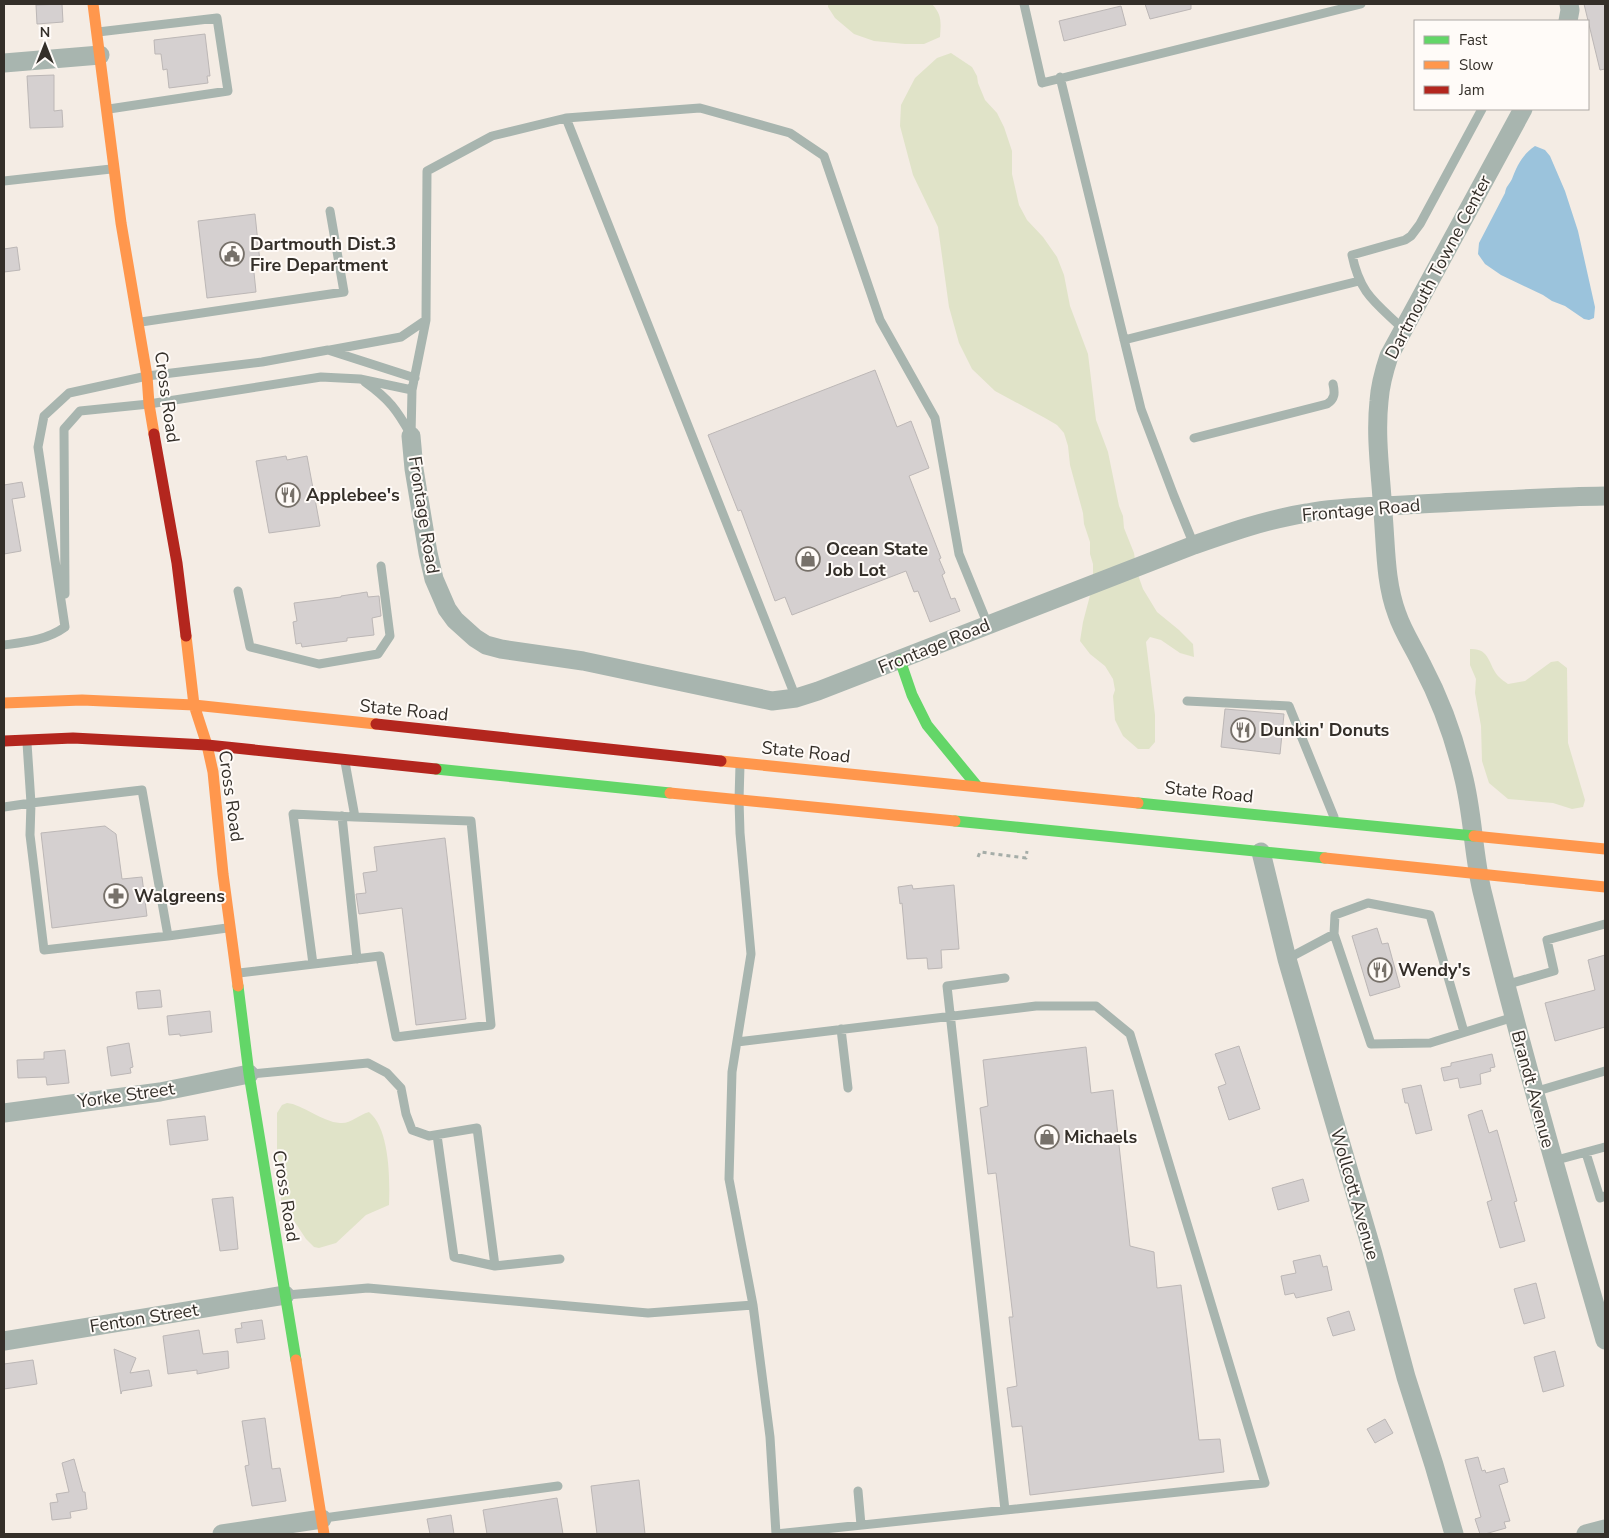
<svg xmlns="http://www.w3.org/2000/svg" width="1609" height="1538" viewBox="0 0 1609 1538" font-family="'Nunito Sans',sans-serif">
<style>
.green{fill:#e0e3c8}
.water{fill:#9bc3dc}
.building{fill:#d5d0d0;stroke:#bcb7b6}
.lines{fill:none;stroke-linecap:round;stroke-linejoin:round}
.path{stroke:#a5ada8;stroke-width:3;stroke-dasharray:4 4;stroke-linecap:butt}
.lane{stroke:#a8b5af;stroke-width:9}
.street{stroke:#a8b5af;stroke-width:19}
.fast{stroke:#63d668;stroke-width:11}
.slow{stroke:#ff974d;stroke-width:11}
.jam{stroke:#b3261e;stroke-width:11}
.labels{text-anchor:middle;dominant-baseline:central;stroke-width:4;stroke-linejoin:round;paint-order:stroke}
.poi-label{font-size:18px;font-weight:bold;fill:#342f29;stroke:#fffbf8;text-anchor:start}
.street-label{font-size:18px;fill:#342f29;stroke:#fffbf8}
</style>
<rect width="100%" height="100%" fill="#f4ece4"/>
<path class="green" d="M828,4h104c10,11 9,18 8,33l-16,7h-19l-31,-3 -20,-7 -19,-16 -7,-11z
M951,53l21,14 5,9 1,7 7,17 12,13 7,14 8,24v23l7,31 8,15 16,17 14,20 7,18 6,31 18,48 8,66 12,32 11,54 4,10 1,12 10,25 3,19 6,17 14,23 22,18 14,14 1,13 -14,-4 -19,-13 -11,-3 -4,5 9,73v27l-6,7h-11l-15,-13 -8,-16 -2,-24 2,-6 -2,-11 -8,-13 -15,-12 -10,-13 3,-19 10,-38v-20l-3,-10v-12l-6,-18 -1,-11 -13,-48 -2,-19 -4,-13 -7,-8 -12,-7 -50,-27 -23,-22 -13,-26 -10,-36 -11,-80 -25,-52 -13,-49 1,-21 14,-27 22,-20z
M1470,649c20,-1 18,15 28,27 3,3 7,6 10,8l17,-3 26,-19 7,-1 9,7 1,75 17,57 -2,7 -11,2 -19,-6 -45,-4 -19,-16 -7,-22 -1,-35 -6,-33 1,-14 -6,-14z
M287,1103c15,1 35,19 53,20 11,1 18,-8 29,-11 21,17 21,68 20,93l-23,10 -30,28 -17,5 -5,-1 -8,-8 -25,-38v-25l-4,-25v-38l5,-8z"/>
<path class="water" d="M1535,146l10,4 5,6 15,35 13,40 17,76 -1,11 -5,2 -5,-1 -19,-13 -13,-5 -9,-6 -42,-20 -16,-11 -7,-10 1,-11 26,-50c1,-7 4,-8 7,-14 5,-14 11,-25 23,-33z"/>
<path class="building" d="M62,4l1,18 -26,2 -1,-19z
M1145,4h46v5l-41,10z
M1584,4h21v65l-5,1z
M1121,6l5,19 -62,16 -5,-20z
M205,34l5,42h-3l1,7 -39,5 -2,-19 -4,1 -2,-16h-6l-1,-14z
M54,75v36l8,-1 1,17 -33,1 -3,-52z
M255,214l5,48 -7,1 3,29 -49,6 -9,-77z
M17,247l3,23 -16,2v-23z
M875,370l22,57 14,-6 18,47 -20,8 32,82 -2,1 6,14 -3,2 9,24 4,-1 5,13 -30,11 -12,-31 -4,1 -8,-21 -114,44 -7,-18 -10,4 -34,-91 -3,1 -30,-76z
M286,456l1,4 20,-4 13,70 -51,7 -13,-72z
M22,482l3,15 -13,2 9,52 -17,3v-69z
M367,592l1,5 11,-1 2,20 -9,2 2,17 -27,3v3l-45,6 -1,-4 -5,1 -3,-22 4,-1 -3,-18 47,-6v-1z
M1225,709l59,5 -4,40 -59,-7z
M105,826l11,8 6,45 20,-2 5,39 -95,12 -11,-95z
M445,838l21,181 -50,6 -14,-117 -43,6 -3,-20 10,-1 -3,-20 14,-2 -3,-24z
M912,885l1,4 41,-4 5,64 -18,1 1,18 -14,1 -1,-11 -20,1 -5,-56 -2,1 -2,-17z
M1377,928l5,16 6,-1 12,44 -30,9 -18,-60z
M1605,955v72l-50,14 -10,-38 50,-13 -7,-30z
M160,990l2,17 -24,2 -2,-17z
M210,1011l2,21 -32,4v-2l-11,1 -2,-19z
M129,1043l4,24 -3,1 1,5 -20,3 -4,-29z
M1239,1046l21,63 -31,11 -11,-33 8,-3 -11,-30z
M1086,1047l5,46 22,-3 17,156 24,6 3,36 24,-3 18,155 21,-1 4,33 -194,23 -8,-69 -10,1 -5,-39 10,-2 -8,-69h4l-17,-144 -8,1 -8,-66 8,-2 -5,-46z
M65,1050l4,33 -22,2 -1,-8 -28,1 -1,-18 27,-1v-7z
M1492,1054l3,13 -5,1 1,3 -11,3 1,10 -21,4 -2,-10 -14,3 -3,-13 10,-2v-3z
M1421,1085l11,45 -16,4 -8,-31h-3l-3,-14z
M1482,1110l7,23 8,-3 20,71 -3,1 11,39 -25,7 -13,-46 5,-2 -24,-85z
M205,1116l3,24 -38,5 -3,-25z
M1303,1179l6,22 -31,9 -6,-22z
M233,1197l5,52 -18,2 -8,-52z
M1320,1255l3,12 4,-1 5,24 -36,8 -2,-5 -9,2 -4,-19 15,-3 -3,-12z
M1536,1283l9,35 -21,6 -10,-35z
M1349,1311l6,19 -22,6 -6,-18z
M262,1320l3,19 -28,4 -2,-14 7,-1 -1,-5z
M199,1330l4,24 25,-3 1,17 -32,6v-4l-29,4 -5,-38z
M114,1349l22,9 -6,15 19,-3 3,16 -30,5 -1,3z
M1555,1351l9,35 -21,6 -9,-35z
M33,1360l4,24 -33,5v-25z
M265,1418l7,51 8,-1 6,33 -34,5 -7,-40 4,-1 -7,-44z
M1385,1419l8,14 -18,10 -8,-14z
M1478,1457l4,14 3,-1 1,3 18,-5 4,14 -9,3 11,36 -6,1 2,6 -21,6h-5l-5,-15 6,-2 -16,-57z
M74,1459l9,33h2l2,17 -17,3 1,6 -19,2 -2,-17 8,-1 -2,-8 13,-2 -7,-29z
M639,1480l6,54h-48l-6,-48z
M557,1498l6,36h-76l-4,-24z
M451,1515l3,19h-24l-3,-15z"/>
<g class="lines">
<path class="path" d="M978,857l2,-5 46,6 1,-7"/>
<path class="lane" d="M1024,4l18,79 319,-79
M98,32l119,-14 11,73 -119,18
M1060,77l81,332 33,87 20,49
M566,118l230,580
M4,181l107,-12
M141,322l203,-30 -14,-81
M1402,328c-27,-26 -42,-34 -50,-73l53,-15 6,-4 9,-12 62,-115
M1124,340l235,-59
M330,350l71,-13 25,-17
M365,382c24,17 32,28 46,53
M411,436l1,-46 14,-70 1,-149 65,-35 74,-18 134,-10 90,25 34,23 56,164 55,98 24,136 29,71
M1194,438l133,-34c8,-5 8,-11 6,-20
M238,591l12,56 69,17 59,-10 12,-18 -9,-70
M65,594l-1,-165 16,-18 69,-7 172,-27 39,2 52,11
M65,627l-27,-180 6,-31 25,-23 78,-17 115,-14 66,-12 87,28
M4,645c22,-3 43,-5 61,-18
M1187,701l102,5 45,111
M27,743l4,60 111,-13 26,146 59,-8
M4,807l27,-4 -1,32 14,115 124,-14
M342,816l15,143
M1334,934l1,-19 33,-12 62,12 34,117
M1287,959l47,-25 37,110 59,-1 84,-26
M313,964l-20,-150 62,3
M239,973l141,-17 16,81 95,-12 -20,-204 -116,-4 -10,-55
M1005,978l-58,8 58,524
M1505,985l49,-14 -7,-31 58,-16
M841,1029l7,59
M737,1042l299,-36h60l34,28 135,449 -489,51
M252,1074l116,-11 19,10 14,15 5,26 6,16 17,6 48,-8 18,138 65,-7
M1534,1092l71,-21
M437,1135l17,122 41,9
M1586,1153l14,45 5,-2
M1553,1161l52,-14
M287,1295l81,-7 280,25 105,-8 -24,-126 3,-107 19,-118 -11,-121 -1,-33 1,-35
M753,1305l17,132 6,97
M858,1491l3,34
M324,1518l234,-32"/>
<path class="street" d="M1568,21l2,-11 -1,-6
M4,63l96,-8
M1523,109l-134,247c-5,15 -9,30 -10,45 -4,37 2,75 4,112 3,34 2,69 14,101 6,18 17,34 25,51 18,34 32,72 41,110 10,38 10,78 19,116 37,151 80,300 123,449
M411,436l3,33 14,84 6,26 13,30 8,11 20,18 11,7 15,4 82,12 189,40 24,-3 22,-7 376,-146c37,-13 74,-26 113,-32 37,-7 75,-6 113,-9 62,-3 123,-7 185,-8
M1261,852l26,107 86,295 33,123 28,88 20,69
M4,1113l156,-21 89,-18
M4,1341l281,-46
M222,1534l100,-15
M1586,1534l19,-5"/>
<path class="fast" d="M900,660l12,35 15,30 50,61
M436,769l234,24
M1138,803l336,33
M955,821l370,37
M238,986l11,88 47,286"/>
<path class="slow" d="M93,4l28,219 26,153 2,28 5,30
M186,636l8,69 13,40 6,27 10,102 15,112
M4,703l78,-3 112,5 182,19
M721,761l417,42
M670,793l285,28
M1474,836l131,13
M1325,858l280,29
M296,1360l28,174"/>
<path class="jam" d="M154,434l23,129 9,73
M376,724l345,37
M4,741l69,-3 134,7 229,24"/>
</g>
<defs>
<g id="civic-ring" transform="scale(1.25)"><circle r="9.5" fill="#fffbf8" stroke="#77716a" stroke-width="1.5"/><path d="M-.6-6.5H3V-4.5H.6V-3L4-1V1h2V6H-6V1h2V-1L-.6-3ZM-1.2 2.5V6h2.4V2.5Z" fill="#77716a"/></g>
<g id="restaurant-ring" transform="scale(1.25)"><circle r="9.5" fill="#fffbf8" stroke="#77716a" stroke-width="1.5"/><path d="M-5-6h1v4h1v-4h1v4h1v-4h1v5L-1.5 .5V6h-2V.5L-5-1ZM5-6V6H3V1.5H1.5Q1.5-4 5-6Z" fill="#77716a"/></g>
<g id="shop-ring" transform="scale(1.25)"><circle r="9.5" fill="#fffbf8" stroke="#77716a" stroke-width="1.5"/><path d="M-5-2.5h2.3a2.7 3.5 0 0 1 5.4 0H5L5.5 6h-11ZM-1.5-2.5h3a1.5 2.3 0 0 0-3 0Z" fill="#77716a"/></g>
<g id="pharmacy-ring" transform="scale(1.25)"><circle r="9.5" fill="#fffbf8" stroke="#77716a" stroke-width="1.5"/><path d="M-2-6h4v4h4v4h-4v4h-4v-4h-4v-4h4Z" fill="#77716a"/></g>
</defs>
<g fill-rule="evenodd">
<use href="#civic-ring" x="232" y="254"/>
<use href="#restaurant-ring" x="288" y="495"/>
<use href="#shop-ring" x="808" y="559"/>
<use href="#restaurant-ring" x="1243" y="730"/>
<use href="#pharmacy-ring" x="116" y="896"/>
<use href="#restaurant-ring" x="1380" y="970"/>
<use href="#shop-ring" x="1047" y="1137"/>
</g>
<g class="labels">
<g class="poi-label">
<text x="250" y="244">Dartmouth Dist.3<tspan x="250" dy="21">Fire Department</tspan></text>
<text x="306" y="495">Applebee's</text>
<text x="826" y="549">Ocean State<tspan x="826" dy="21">Job Lot</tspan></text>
<text x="1260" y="730">Dunkin' Donuts</text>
<text x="134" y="896">Walgreens</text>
<text x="1398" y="970">Wendy's</text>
<text x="1064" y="1137">Michaels</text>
</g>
<g class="street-label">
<text transform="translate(1438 267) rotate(-62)">Dartmouth Towne Center</text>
<text transform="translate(167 397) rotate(82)">Cross Road</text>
<text transform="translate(1361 510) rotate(-5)">Frontage Road</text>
<text transform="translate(424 515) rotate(81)">Frontage Road</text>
<text transform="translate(934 646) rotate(-22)">Frontage Road</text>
<text transform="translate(404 710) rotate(6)">State Road</text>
<text transform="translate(806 752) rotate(6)">State Road</text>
<text transform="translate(1209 792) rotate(6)">State Road</text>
<text transform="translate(231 796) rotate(82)">Cross Road</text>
<text transform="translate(1533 1089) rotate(75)">Brandt Avenue</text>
<text transform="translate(126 1095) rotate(-8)">Yorke Street</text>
<text transform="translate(1355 1194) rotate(74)">Wollcott Avenue</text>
<text transform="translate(286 1196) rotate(81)">Cross Road</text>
<text transform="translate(144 1318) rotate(-9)">Fenton Street</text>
</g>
</g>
<rect width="1609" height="1538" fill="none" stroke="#342f29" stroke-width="10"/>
<rect x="1414" y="20" width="175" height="90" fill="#fffbf8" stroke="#aea9a5"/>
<rect x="1424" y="36" width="25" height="8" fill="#63d668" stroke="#aea9a5"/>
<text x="1459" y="45" font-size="15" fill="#342f29">Fast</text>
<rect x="1424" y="61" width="25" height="8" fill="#ff974d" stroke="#aea9a5"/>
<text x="1459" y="70" font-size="15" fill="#342f29">Slow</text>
<rect x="1424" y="86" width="25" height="8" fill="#b3261e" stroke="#aea9a5"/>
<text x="1459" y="95" font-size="15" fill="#342f29">Jam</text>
<g transform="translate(45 45)" stroke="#fffbf8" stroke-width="4" paint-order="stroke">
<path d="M0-4L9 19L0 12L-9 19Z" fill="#342f29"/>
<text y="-8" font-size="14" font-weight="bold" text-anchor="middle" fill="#342f29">N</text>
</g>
</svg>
